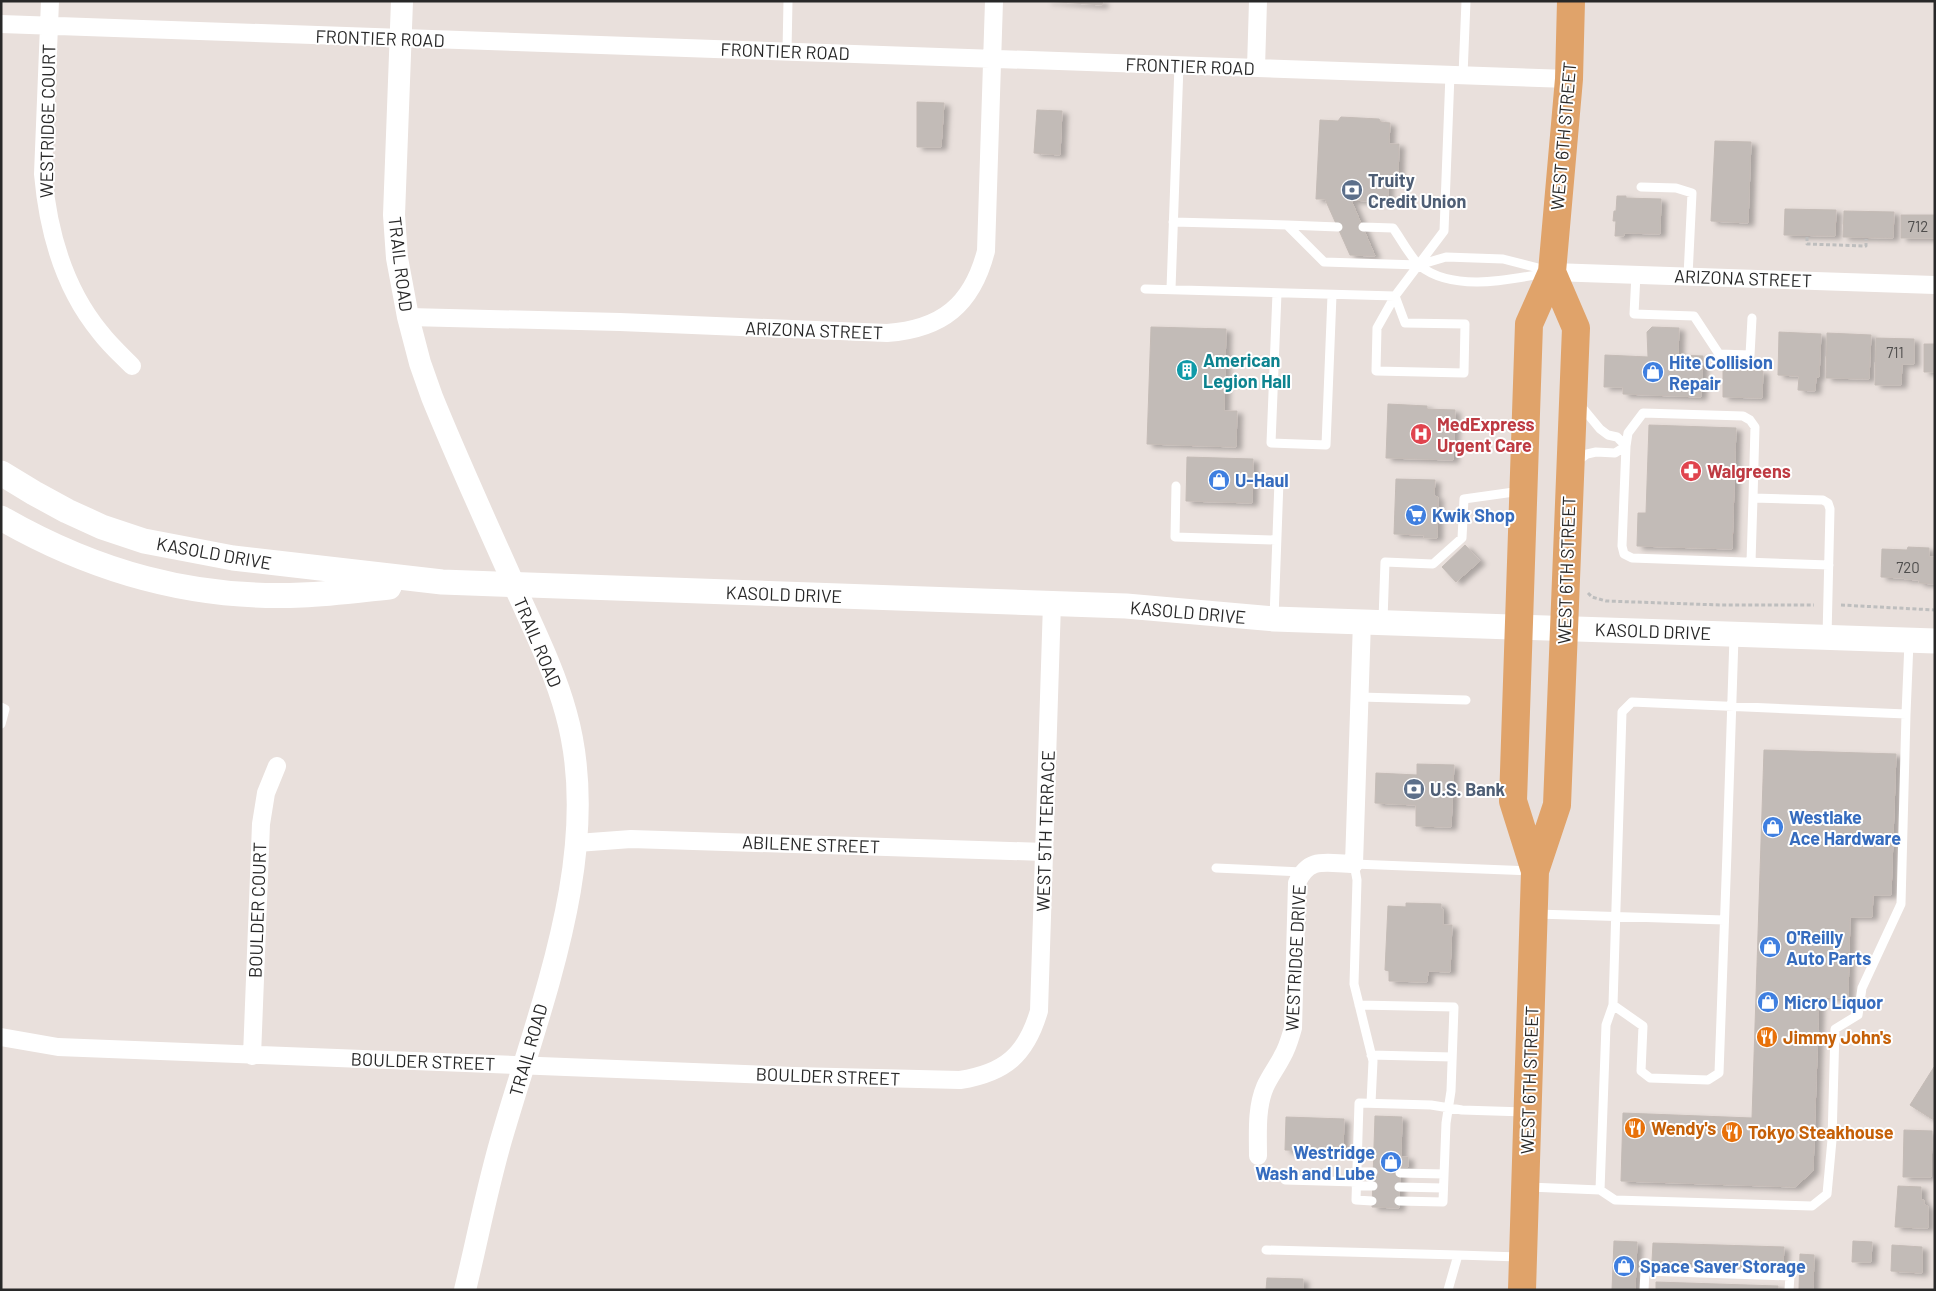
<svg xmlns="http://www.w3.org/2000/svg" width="1936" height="1291" viewBox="0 0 1936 1291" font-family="Barlow,sans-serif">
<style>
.building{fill:#c2bbb7;stroke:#c4bbb6;filter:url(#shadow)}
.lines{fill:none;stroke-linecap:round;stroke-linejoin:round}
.path{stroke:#bebebe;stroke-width:3;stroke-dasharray:4 2.5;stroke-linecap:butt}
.service{stroke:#fff;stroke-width:9}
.minor{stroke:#fff;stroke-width:18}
.tertiary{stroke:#fff;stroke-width:22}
.secondary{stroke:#fff;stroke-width:25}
.primary{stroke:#e0a36a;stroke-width:28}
.labels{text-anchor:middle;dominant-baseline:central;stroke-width:4;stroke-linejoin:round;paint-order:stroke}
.number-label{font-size:15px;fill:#4e4d4c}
.street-label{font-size:18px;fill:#282828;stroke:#fff}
.service-label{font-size:18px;font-weight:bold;fill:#4e5e75;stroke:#fff;text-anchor:start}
.culture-label{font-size:18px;font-weight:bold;fill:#0d838f;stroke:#fff;text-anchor:start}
.shop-label{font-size:18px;font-weight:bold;fill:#366cbe;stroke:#fff;text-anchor:start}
.health-label{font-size:18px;font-weight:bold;fill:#be3a42;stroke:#fff;text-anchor:start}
.food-label{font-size:18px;font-weight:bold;fill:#c56008;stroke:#fff;text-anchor:start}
</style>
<defs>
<filter id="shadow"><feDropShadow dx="5.5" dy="3" stdDeviation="2.5" flood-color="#0004"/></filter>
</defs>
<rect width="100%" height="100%" fill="#e9e0dc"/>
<path class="building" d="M1046,1h57l-1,4z
M917,102l27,1 -3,44h-24z
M1037,110l25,1 -2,44 -26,-2z
M1341,117l38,2 2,3 9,1 -1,21h10l-1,37h-10v21l-37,-2 24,56 -25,-1 -25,-56h-9l4,-79 18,1z
M1715,141l36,1 -3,81 -37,-2z
M1617,196h9v2l35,1 -1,35 -36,-1v3h-9l1,-15h-3l1,-10h2z
M1785,209l51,1 -1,26 -51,-1z
M1844,211l50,1 -1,26 -50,-1z
M1901,215h34v23h-34z
M1151,327l75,2 -2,82h13l-1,36 -89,-3z
M1652,327l27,1 -1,27 25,1 -2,41 -78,-3v-7h-19l1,-32 43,2 -1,-25z
M1779,332l42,2 -2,43h-3l-1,14 -17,-1 1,-14 -21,-1z
M1827,333l44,2 -2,44 -43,-1z
M1876,338l38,1v25h-12l-1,21h-26z
M1924,344h11v28h-11z
M1723,370l40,1 -1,27 -39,-1z
M1388,404l39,2v3l28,1 -2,50 -67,-2z
M1649,425l87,3 -4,121 -95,-3 1,-33h8z
M1187,457l66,2 -1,44 -66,-2z
M1396,479l39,1 -1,16 4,1 -1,41h-13v-3l-30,-1z
M1465,545l15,16 -24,21 -14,-15z
M1908,547l21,1v9h6v27l-16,-1v-3l-15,-1v-1l-23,-1 1,-28 25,1z
M1764,750l132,4 -5,141h-18l-1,22h-22l-2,81 -29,-1 -6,174 -18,16 -174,-6 2,-68 129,5z
M1417,764l37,1 -3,62 -35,-1v-21l-41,-2 1,-30 41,2z
M1406,903l35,1v5h2v16h9l-2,47 -22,-1 -1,11 -38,-1v-10l-4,-1 3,-64 18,1z
M1934,1067l1,48 -3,4 -22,-14z
M1375,1116l27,1 -1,40h7v10h-8l-1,41 -27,-1z
M1286,1117l58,2 -1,33 -58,-2z
M1904,1130l28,1 -1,46h-28z
M1898,1186l23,1v13h3v5l4,1v22l-33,-1z
M1614,1241l23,1 -2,48h-23z
M1853,1241l19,1 -1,20h-19z
M1653,1243l131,4 -1,19 -131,-5z
M1892,1245l30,2v26l-31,-2z
M1800,1254l14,1 -1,35h-14z
M1267,1278l36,1v11h-37z
M1656,1282l122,4v4h-122z"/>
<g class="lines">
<path class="path" d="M1807,237v7l59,2v-7
M1588,593l4,4 14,4 114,4h94
M1841,605l94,5"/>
<path class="service" d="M787,51l1,-50
M1463,75l3,-74
M1641,187l35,1 16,5 -4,83
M1173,222l114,3 37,37 95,3 27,-8 57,2 47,12
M1287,225l51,2
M1363,227l30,1c8,11 18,30 27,38 33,26 88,14 126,7
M1636,274l-2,40 60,2 25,38 31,1 2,-37
M1145,289l250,7 10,27 60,1 -1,49 -88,-2 1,-43 18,-32 49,-65 6,-157
M1171,289l8,-224
M1277,293l-6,150 55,2 6,-150
M1581,406l19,23 8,6 9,2 9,9
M1577,461l10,-7 9,-2 19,1 11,-7
M1176,486l-1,51 101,3
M1753,498l2,-71 -5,-7 -7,-4 -100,-3 -15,20 -2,13 -4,100 2,8 8,4 197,7
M1751,562l2,-64 70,2 5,3 2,6 -3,128
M1274,618l5,-137
M1383,620l2,-58 48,2 29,-26 2,-39 57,-8
M1360,697l106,3
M1,707l4,2 -4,15
M1906,714l3,-72
M1216,868l86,4
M1537,914l187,6
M1359,1005l95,2 -3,84 -5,32 -3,79 -44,-1
M1371,1055l81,2
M1371,1103l2,-42 -19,-77 3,-104 -3,-16 178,7
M1357,1172h16
M1400,1173l44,1
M1285,1180l72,2
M1356,1186h17
M1399,1187l44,1
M1529,1187l71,3 6,-165 7,-20
M1600,1190l15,10 197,6 15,-12 5,-54 3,-111 23,-14 4,-27 39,-84 5,-190 -274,-12 -10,10 -9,293 30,21 -2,45 9,7 58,2 11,-7c5,-145 11,-291 15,-436
M1372,1201l-16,-1 3,-97 72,2 31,5 63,2
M1266,1250l192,5
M1448,1290l10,-35 61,2
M1644,1290l1,-19 145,5 -1,14"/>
<path class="minor" d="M50,1l-7,173c5,57 20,113 57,158 9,12 21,23 32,34
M1,24l1568,55
M1256,68l2,-67
M1552,272l383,13
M408,317l212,5 267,11c55,-4 85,-28 99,-82l8,-250
M577,843l54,-4 414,13
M1,1037l57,10 736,29 166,4c45,-7 66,-25 79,-69l13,-408
M252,1056l9,-232 5,-31 11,-27
M1258,1156c0,-22 -2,-48 7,-69 5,-11 12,-20 17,-30 6,-10 8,-19 11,-29l4,-145c12,-28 31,-19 57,-19l8,-243"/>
<path class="tertiary" d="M402,1l-8,214 3,43 11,59 12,46 12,34c26,64 55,127 83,190 18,41 39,82 51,126 38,135 -24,287 -62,417 -16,52 -26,107 -39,160"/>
<path class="secondary" d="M1,473l33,20 33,18 35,16 42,14 89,17 209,24 684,24 148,13 661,22
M1,518c94,54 192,82 301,77 29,-1 58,-5 87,-8"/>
<path class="primary" d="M1535,871l-22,-70 16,-477 23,-52 17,-193 2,-78
M1522,1290l13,-419 22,-66 19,-477 -24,-56"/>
</g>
<defs>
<g id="bank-disc" transform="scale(1.125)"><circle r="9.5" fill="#5c6f8a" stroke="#fff"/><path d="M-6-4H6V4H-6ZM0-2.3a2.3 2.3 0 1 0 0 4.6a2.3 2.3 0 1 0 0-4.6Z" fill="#fff"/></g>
<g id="building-disc" transform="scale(1.125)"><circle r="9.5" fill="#0f9aa8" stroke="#fff"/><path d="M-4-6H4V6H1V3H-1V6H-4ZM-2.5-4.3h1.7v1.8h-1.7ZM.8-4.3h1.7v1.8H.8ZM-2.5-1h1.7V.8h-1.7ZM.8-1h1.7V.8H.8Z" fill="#fff"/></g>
<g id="shop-disc" transform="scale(1.125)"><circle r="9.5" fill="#3f7fe0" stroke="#fff"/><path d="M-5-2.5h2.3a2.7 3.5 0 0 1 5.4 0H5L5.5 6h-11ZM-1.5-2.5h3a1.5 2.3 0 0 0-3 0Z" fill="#fff"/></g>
<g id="hospital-disc" transform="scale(1.125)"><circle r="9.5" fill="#e0444e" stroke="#fff"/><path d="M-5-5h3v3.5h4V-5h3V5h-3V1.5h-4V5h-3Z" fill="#fff"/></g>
<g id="pharmacy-disc" transform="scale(1.125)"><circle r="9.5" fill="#e0444e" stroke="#fff"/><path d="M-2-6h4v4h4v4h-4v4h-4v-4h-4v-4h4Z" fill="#fff"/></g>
<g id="supermarket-disc" transform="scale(1.125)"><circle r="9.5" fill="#3f7fe0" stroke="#fff"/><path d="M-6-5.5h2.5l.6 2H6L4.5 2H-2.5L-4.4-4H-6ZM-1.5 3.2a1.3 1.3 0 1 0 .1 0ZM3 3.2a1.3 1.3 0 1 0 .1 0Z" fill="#fff"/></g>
<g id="restaurant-disc" transform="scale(1.125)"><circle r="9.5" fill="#e8710a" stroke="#fff"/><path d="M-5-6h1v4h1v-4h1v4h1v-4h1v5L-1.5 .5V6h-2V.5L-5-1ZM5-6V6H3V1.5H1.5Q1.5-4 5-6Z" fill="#fff"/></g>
</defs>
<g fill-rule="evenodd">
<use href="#bank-disc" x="1352" y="190"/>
<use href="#building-disc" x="1187" y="370"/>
<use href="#shop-disc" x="1653" y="372"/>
<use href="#hospital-disc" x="1421" y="434"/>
<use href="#pharmacy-disc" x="1691" y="471"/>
<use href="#shop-disc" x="1219" y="480"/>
<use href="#supermarket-disc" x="1416" y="515"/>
<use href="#bank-disc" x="1414" y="789"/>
<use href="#shop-disc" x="1773" y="827"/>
<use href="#shop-disc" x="1770" y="947"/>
<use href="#shop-disc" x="1768" y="1002"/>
<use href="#restaurant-disc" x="1767" y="1037"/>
<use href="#restaurant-disc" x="1635" y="1128"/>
<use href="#restaurant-disc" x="1732" y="1132"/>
<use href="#shop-disc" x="1391" y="1162"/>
<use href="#shop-disc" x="1624" y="1266"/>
</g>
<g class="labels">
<g class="number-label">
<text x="1918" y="226">712</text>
<text x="1895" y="352">711</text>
<text x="1908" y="567">720</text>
</g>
<g class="street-label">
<text transform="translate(380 38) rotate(2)">FRONTIER ROAD</text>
<text transform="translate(785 51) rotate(2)">FRONTIER ROAD</text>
<text transform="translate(1190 66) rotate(2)">FRONTIER ROAD</text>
<text transform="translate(47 121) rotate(-89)">WESTRIDGE COURT</text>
<text transform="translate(1563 136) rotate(-85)">WEST 6TH STREET</text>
<text transform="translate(401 264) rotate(83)">TRAIL ROAD</text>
<text transform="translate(1743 278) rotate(2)">ARIZONA STREET</text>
<text transform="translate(814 330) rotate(2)">ARIZONA STREET</text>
<text transform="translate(214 553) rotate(10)">KASOLD DRIVE</text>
<text transform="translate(1566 570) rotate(-88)">WEST 6TH STREET</text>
<text transform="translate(784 594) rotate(2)">KASOLD DRIVE</text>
<text transform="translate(1188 612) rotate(5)">KASOLD DRIVE</text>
<text transform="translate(1653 631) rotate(2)">KASOLD DRIVE</text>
<text transform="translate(538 642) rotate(67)">TRAIL ROAD</text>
<text transform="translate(1045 831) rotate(-88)">WEST 5TH TERRACE</text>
<text transform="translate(811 844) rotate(2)">ABILENE STREET</text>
<text transform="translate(257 910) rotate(-88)">BOULDER COURT</text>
<text transform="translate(1295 958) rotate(-87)">WESTRIDGE DRIVE</text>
<text transform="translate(528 1050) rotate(-74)">TRAIL ROAD</text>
<text transform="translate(423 1061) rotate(2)">BOULDER STREET</text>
<text transform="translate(828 1076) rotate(2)">BOULDER STREET</text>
<text transform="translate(1529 1080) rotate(-88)">WEST 6TH STREET</text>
</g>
<g class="service-label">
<text x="1368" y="180">Truity<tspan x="1368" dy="21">Credit Union</tspan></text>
<text x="1430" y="789">U.S. Bank</text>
</g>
<g class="culture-label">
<text x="1203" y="360">American<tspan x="1203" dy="21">Legion Hall</tspan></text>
</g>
<g class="shop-label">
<text x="1669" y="362">Hite Collision<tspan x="1669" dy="21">Repair</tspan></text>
<text x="1235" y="480">U-Haul</text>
<text x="1432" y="515">Kwik Shop</text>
<text x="1789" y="817">Westlake<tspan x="1789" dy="21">Ace Hardware</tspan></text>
<text x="1786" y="937">O'Reilly<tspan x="1786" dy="21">Auto Parts</tspan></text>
<text x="1784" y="1002">Micro Liquor</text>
<text x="1375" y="1152" text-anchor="end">Westridge<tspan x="1375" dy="21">Wash and Lube</tspan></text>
<text x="1640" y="1266">Space Saver Storage</text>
</g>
<g class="health-label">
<text x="1437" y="424">MedExpress<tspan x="1437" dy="21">Urgent Care</tspan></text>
<text x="1707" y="471">Walgreens</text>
</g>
<g class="food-label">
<text x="1783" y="1037">Jimmy John's</text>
<text x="1651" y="1128">Wendy's</text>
<text x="1748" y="1132">Tokyo Steakhouse</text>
</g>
</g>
<rect width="1936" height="1291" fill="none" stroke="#282828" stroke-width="5"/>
</svg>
